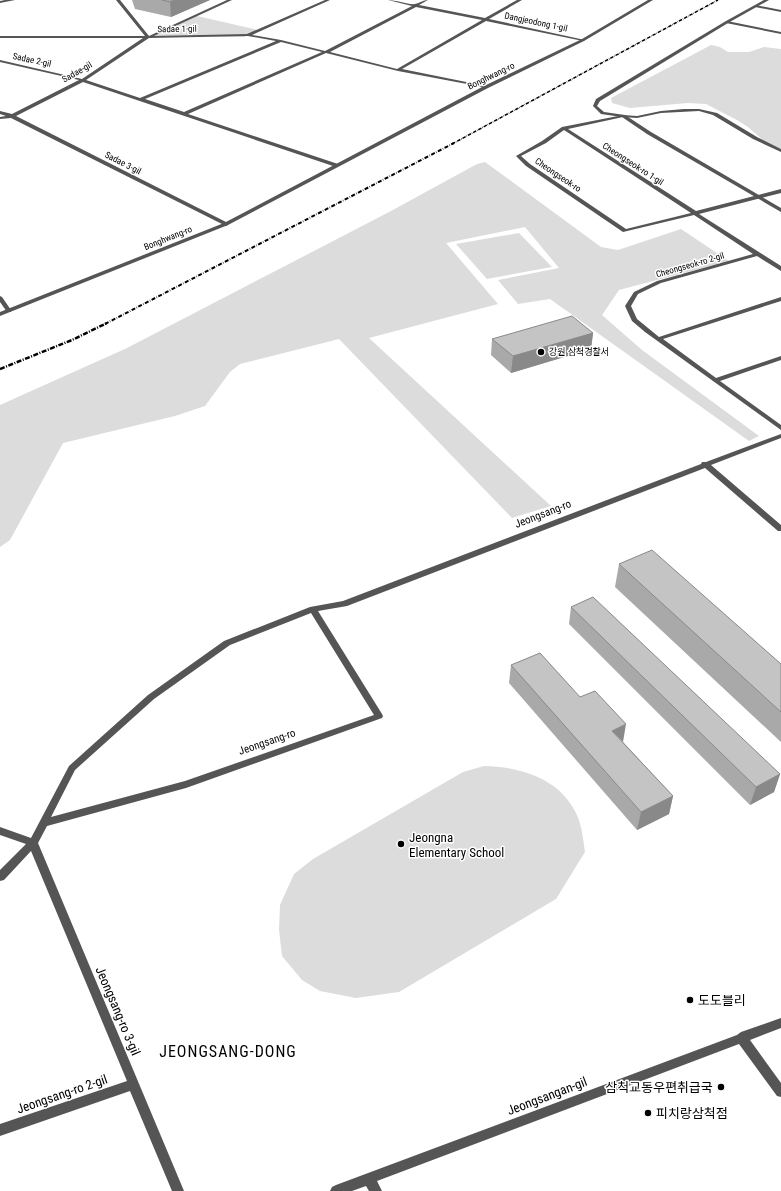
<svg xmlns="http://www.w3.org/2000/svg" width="781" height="1191" viewBox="0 0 781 1191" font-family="'Roboto Condensed','Noto Sans KR',sans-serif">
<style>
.green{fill:#dcdcdc}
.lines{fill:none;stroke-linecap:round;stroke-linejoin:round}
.minor{fill:#555;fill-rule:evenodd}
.tertiary{fill:#555;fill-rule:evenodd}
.rail-far2{stroke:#000;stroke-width:1.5;stroke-dasharray:3.5 1 0.5 1;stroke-linecap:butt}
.rail-far1{stroke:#000;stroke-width:2;stroke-dasharray:4 1.5 0.5 1.5;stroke-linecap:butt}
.rail{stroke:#000;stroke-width:2.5;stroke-dasharray:5 1.5 1 1.5;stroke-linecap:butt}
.wall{fill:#a9a9a9}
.shaded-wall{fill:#898989}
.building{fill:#c4c4c4;stroke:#898989}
.poi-dot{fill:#000;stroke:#fff;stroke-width:1.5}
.labels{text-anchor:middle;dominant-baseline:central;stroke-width:3;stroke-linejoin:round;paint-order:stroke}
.far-street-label{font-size:9px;fill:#000;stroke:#fff}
.far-poi-label{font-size:9px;fill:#000;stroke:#fff;text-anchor:start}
.street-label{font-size:11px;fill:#000;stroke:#fff}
.near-poi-label{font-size:13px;fill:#000;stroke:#fff;text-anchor:start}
.near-street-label{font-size:13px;fill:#000;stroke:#fff}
.near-quarter-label{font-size:16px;letter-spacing:1px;fill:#000;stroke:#fff}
</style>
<rect width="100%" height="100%" fill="#fff"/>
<path class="green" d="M197,16l61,14 -14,7 -90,-1z
M711,45l9,2 8,5h21l15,-5 17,2v100l-17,-8 -16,-14 -11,-7 -31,-16 -18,-1 -58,5 -18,-5 -1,-5z
M485,162l116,85 17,3 63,-21 48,32 -110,29 -17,25 40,35 117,86 -10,5 -199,-142 -32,5 -20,-24 61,-12 -34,-41 -79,16 52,61 -129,34 182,168 -39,12 -173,-179 -99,25 -10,8 -25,34 -30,10 -112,27 -53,97 -10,7v-142l127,-57 264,-137 86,-47z
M519,233l33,34 -65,12 -31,-35z
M484,766c36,1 75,12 92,47 6,12 7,26 9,39l-29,47 -157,93 -43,6 -36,-7 -18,-11 -20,-24 -3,-26 1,-25 14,-31 19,-15 150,-87z"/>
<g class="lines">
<path class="minor" d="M116,0h4l29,36 78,-36h5l-78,36 93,-2 78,-34h5l-78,35 29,5 44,11 87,-45 -24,-6c8,0 21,5 27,4 5,-1 8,-4 13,-4l-9,5 66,13 32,-18h5l-33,19 96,21 -2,1 -97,-20 -84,48 84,17h2v2l-90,-17 -72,-18 -138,61 150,50 1,1 -3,2 -253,-85 -67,34 212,107v2l-2,1 -215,-108 -11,1v-2l6,-1 -6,-2v-3l12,3 67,-34 -79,-18v-2l82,19 61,-41h-143v-2h145zM416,7l66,13 -85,49 -67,-17zM248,36l28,5 -136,57 -54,-18 63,-42zM281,42l41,10 -138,60 -39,-13z
M755,5l26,5v2l-26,-5z
M727,21l54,11v2l-55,-11z
M684,109h15l18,4 40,24 24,12v3l-28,-13 -40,-24 -14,-4 -38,2 -24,5 -14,-1 -55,12 128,82 85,-22v4l-82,21 82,52v5l-24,-15 -96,27 -23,11 -7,12 6,13 22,18 122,-40v4l-118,38 53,39 65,-22v4l-61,21 61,44v5l-136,-98 -13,-11 -7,-15 9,-14 23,-11 96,-27 -59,-39 -71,17 -97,-66 -10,-10 26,-15 20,-14 61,-12 14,1 24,-5zM564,130l127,83 -65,16 -96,-65 -9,-8 25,-13z
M0,296l2,1 9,13v2h-4l-7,-10z
M781,434v4l-70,27 70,60v6h-3l-73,-63 -358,138 -29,5 64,103 1,2 -1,2 -196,70 -139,38 -9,17 146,348h-12l-42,-100 -130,45v-12l127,-43 -96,-230 -27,29 -4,1v-11l26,-26 -26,-9v-8l31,11 38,-72 79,-71 76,-54 86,-34 33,-6 358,-137 1,-2h4zM311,613l63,102 -189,66 -134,36 24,-47 79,-71 76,-54z
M781,1018v10l-31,12 31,43v14l-4,-1 -38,-52 -362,137 5,10h-13l-3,-5 -14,5h-22l2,-4 4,-2 401,-150 4,-3z"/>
<path class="tertiary" d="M5,0h10l-15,3v-2z
M648,0h5l-69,41 -96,47 -260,137 -228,91v-4l224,-89 260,-137 98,-47z
M764,0h5l-41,23 -128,78 -3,5 7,6 21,3 26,17 130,76v4l-134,-78 -25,-17 -21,-3 -8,-8 3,-7 130,-78z"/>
<path class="rail-far2" d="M452,144l266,-144"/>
<path class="rail-far1" d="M105,324l349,-181"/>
<path class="rail" d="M0,369l72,-29 35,-17"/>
</g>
<path class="wall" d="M132,0h78l-39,17 -36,-8z
M593,333l-2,16 -80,24 -20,-18 1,-16z
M619,564l162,100v78l-166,-155z
M571,607l209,167 -6,18 -24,13 -181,-181z
M511,665l112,77 50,54 -4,18 -32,16 -128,-147z"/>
<path class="shaded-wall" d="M174,0h36l-39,17 -1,-15z
M593,333l-2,16 -80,24 2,-17z
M626,724l-3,18 -11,-11z
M780,774l-6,18 -24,13 6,-18z
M673,796l-4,18 -32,16 4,-18z"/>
<path class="building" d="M162,0h12l-4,2z
M572,316l21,17 -80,23 -21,-17z
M652,550l129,114v48l-162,-148z
M593,597l187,177 -24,13 -185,-180z
M540,653l40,44 15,-6 31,33 -14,7 61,65 -32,16 -130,-147z"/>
<g class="poi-dot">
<circle cx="541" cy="352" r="4"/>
<circle cx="401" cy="844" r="4"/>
<circle cx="690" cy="1000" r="4"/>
<circle cx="721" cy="1087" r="4"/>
<circle cx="648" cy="1113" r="4"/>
</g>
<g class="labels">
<g class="far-street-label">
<text transform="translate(536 22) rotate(12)">Dangjeodong 1-gil</text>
<text transform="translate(177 29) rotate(-1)">Sadae 1-gil</text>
<text transform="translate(32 60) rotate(12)">Sadae 2-gil</text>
<text transform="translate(77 72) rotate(-30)">Sadae-gil</text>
<text transform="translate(491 76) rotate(-26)">Bonghwang-ro</text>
<text transform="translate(123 163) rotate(27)">Sadae 3-gil</text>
<text transform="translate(633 164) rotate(33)">Cheongseok-ro 1-gil</text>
<text transform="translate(558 175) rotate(34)">Cheongseok-ro</text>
<text transform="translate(168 238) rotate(-22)">Bonghwang-ro</text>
<text transform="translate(690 265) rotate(-16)">Cheongseok-ro 2-gil</text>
</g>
<g class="far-poi-label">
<text x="549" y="352">강원 삼척경찰서</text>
</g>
<g class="street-label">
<text transform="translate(543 514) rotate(-21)">Jeongsang-ro</text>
<text transform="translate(267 742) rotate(-19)">Jeongsang-ro</text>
</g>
<g class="near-poi-label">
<text x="409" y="837">Jeongna<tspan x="409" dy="15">Elementary School</tspan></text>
<text x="698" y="1000">도도블리</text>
<text x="713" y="1087" text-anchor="end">삼척교동우편취급국</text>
<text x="656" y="1113">피치랑삼척점</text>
</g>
<g class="near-street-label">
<text transform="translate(118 1011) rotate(67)">Jeongsang-ro 3-gil</text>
<text transform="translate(62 1094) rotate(-19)">Jeongsang-ro 2-gil</text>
<text transform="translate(547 1096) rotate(-21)">Jeongsangan-gil</text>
</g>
<g class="near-quarter-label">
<text x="228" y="1051">JEONGSANG-DONG</text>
</g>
</g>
</svg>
